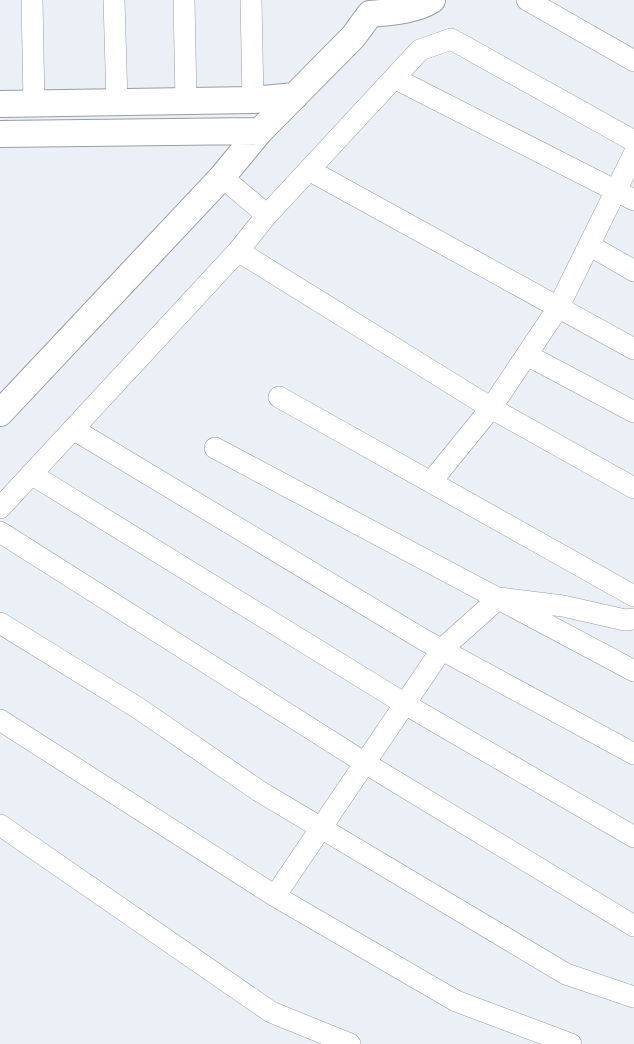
<svg xmlns="http://www.w3.org/2000/svg" width="634" height="1044" viewBox="0 0 634 1044" font-family="'Libre Baskerville',serif">
<style>
.lines{fill:none;stroke-linecap:round;stroke-linejoin:round}
.minor-casing{stroke:#989ea2;stroke-width:22}
.tertiary-casing{stroke:#989ea2;stroke-width:28}
.minor{stroke:#fff;stroke-width:21}
.tertiary{stroke:#fff;stroke-width:26}
</style>
<rect width="100%" height="100%" fill="#eaf0f5"/>
<g class="lines">
<g class="minor-casing">
<path id="minor" d="M32,0l2,103
M114,0l3,102
M184,0l2,101
M251,0l2,100
M527,0l107,61
M394,78l240,122
M309,170l325,179
M267,215l153,-165 31,-11 183,102
M589,245l45,26
M238,251l253,157 143,80
M527,355l107,57
M279,397l355,199
M73,429l351,211 210,114
M215,448l419,223
M31,474l374,230 229,133
M431,482l60,-74 67,-100 76,-154
M0,508l238,-257 29,-36 -45,-38
M0,532l365,231 269,163
M0,623l138,85 121,83 307,183 68,23
M0,720l275,176 181,105 115,43
M0,825l271,187 79,32
M275,896l167,-247 57,-51 64,8 62,14 9,-1"/>
</g>
<g class="tertiary-casing">
<path id="tertiary" d="M0,104l253,-4 42,-4
M0,134l260,-3
M0,413l222,-236 38,-46 93,-94 17,-23c21,-2 44,-3 62,-14"/>
</g>
<use href="#minor" class="minor"/>
<use href="#tertiary" class="tertiary"/>
</g>
</svg>
